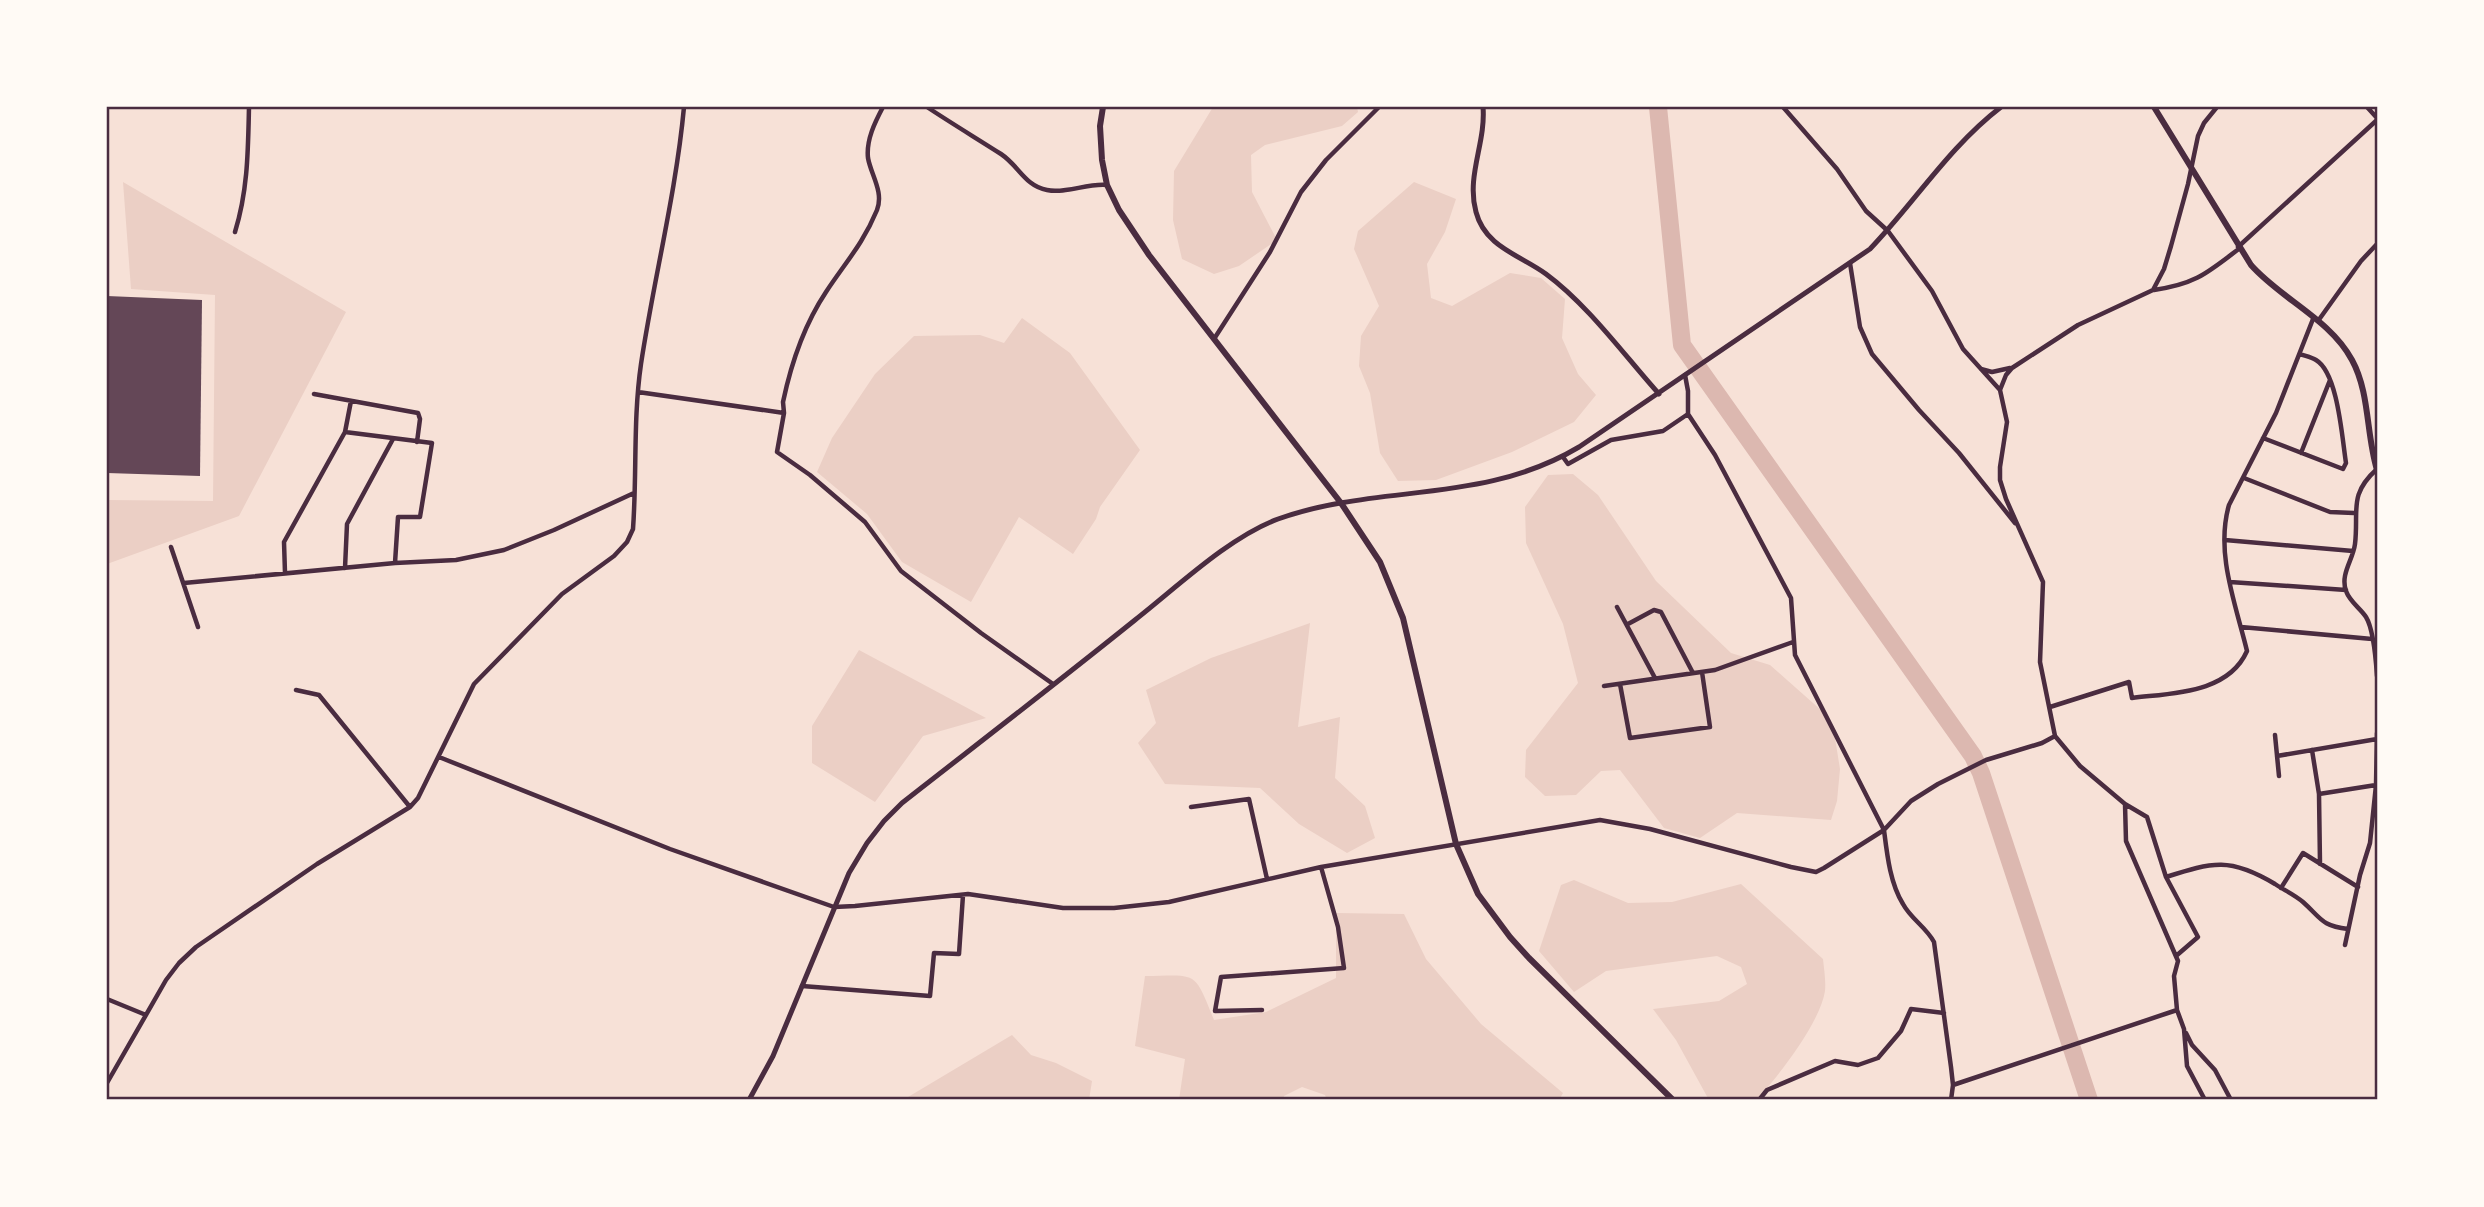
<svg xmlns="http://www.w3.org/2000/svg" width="2484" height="1207" viewBox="0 0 2484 1207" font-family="Inter,sans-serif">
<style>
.green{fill:#ebcfc5}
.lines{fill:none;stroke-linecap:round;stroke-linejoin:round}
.stream{stroke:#dcb8b0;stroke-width:2.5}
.river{stroke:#dcb8b0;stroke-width:18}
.building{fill:#644757}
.minor{stroke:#4a2c40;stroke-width:4.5}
.tertiary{stroke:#4a2c40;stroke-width:5}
.secondary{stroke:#4a2c40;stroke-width:6}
.primary{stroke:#4a2c40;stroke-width:6}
.neatline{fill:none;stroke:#4a2c40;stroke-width:2.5}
</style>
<rect width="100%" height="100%" fill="#f7e1d7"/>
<path class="green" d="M1213,107h144l1,5 -16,14 -77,19 -14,10 1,37 25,48 -38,26 -25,8 -32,-15 -9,-39 1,-49z
M123,182l223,130 -107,204 -132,48v-64l106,1 2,-206 -84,-6z
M1414,182l42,17 -11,33 -18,32 4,34 21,8 58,-33 31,5 24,21 -3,39 16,36 18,21 -22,27 -62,30 -76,28 -38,1 -18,-28 -10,-60 -11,-27 2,-30 18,-30 -25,-57 4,-18z
M1022,318l48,35 70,97 -40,57 -4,12 -23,35 -54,-37 -48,85 -69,-40 -35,-48 -50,-42 15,-34 43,-64 39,-38 66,-1 24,8z
M1573,474l25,21 58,86 75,72 39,12 52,46 13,27 5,31 -3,32 -6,19 -94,-7 -37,25 -36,-10 -44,-58 -19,1 -25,24 -31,1 -20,-19 1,-27 52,-67 -15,-59 -37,-81 -1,-36 23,-32z
M1310,623l-12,104 42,-10 -5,61 30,28 10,32 -28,15 -48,-29 -39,-36 -95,-4 -27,-41 18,-20 -10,-33 65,-32z
M859,650l127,68 -63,18 -48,66 -63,-39v-37z
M1574,880l54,23 44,-1 69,-18 82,75c1,10 3,22 2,32 -5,32 -47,86 -69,109h-47l-33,-60 -23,-31 66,-8 28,-17 -6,-17 -24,-11 -111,15 -32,21 -35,-41 22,-66z
M1336,913l68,1 22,45 55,65 82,69 -4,7h-232l-2,-5 -23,-8 -18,9 -1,4h-104l6,-41 -50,-13 10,-70c53,-1 49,-6 69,44l52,-8 70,-34z
M1012,1035l19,20 25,8 36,18 -3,19h-186z"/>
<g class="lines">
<path class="stream" d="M2377,1100v-2"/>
<path class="river" d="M1658,107l24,238 291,411 8,17 108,327"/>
</g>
<path class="building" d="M107,296l95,4 -2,176 -93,-3z"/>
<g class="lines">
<path class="minor" d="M883,107c-8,15 -17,33 -15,51 3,17 16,34 9,52 -14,34 -32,53 -51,82 -22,33 -35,72 -43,110l1,11 -7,39 33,23 55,47 36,49 80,62 72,51
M927,107c24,16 49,31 74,47 18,12 24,32 46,36 19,4 40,-7 60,-5
M2367,107l10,11
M235,232c13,-42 13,-82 14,-125
M2238,247l139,-127
M1850,263l10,64 12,27 47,56 40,43 56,70
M2154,290c42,-6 53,-17 86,-42
M2318,321l43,-60 16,-17
M1214,339l56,-87 31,-60 25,-32 53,-53
M1981,369l11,3 18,-4
M1685,375l3,16v23l27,41 76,143 4,57 89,175c3,24 6,53 19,74 8,15 23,23 31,38l17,125 2,18 -2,15
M2000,390l6,-15 6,-7 66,-43 75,-35 11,-21 7,-23 17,-62 10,-48 6,-13 13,-16
M638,392l146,21
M314,394l104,19 2,6 -3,23
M345,432l87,11 -12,74h-22l-3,46
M2263,438l80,31 3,-6c-4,-25 -8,-90 -30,-103 -5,-3 -11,-4 -16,-6
M2301,453l29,-73
M1563,457l5,7 43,-24 52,-9 25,-17
M2377,469c-29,26 -18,42 -22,75 -2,16 -15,30 -9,47 4,11 14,17 20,26 8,13 10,44 11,59
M2244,478l86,34 24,1
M2225,540l128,11
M171,547l27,80
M345,568l2,-44 46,-85
M285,573l-1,-31 61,-110 6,-31
M2230,582l116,8
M184,583l211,-20 61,-3 48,-10 50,-20 80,-37
M1617,607l38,71
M1628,624l26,-14 7,2 32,61
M2241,627l131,12
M1620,684l10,54 80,-11 -8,-55
M1604,686l111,-16 78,-28
M296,690l23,5 91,112
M2050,707l79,-25 3,16c39,-5 96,-4 115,-47 -11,-46 -32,-98 -18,-146l47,-92 37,-94
M2275,735l4,41
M2055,736l25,30 45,38 1,37 52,120 -4,15 3,34 7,19 3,37 18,34
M2312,750l7,44
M2277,756l100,-17
M439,757l231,92 164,58 21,-1 113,-12 95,14h51l55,-6 152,-35 279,-47 50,9 141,38 25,5 8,-4 60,-38 27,-29 27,-17 48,-24 56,-17 13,-7 -15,-74 3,-80 -37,-83 -6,-19v-13l7,-45 -7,-32 -37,-41 -31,-58 -44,-60 -22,-20 -29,-42 -54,-62
M2125,804l22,13 19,60 32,60 -22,19
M1191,807l58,-8 18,80
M2320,864l-1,-70 57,-9
M2166,877c47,-15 64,-20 109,7 9,6 20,11 28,18 18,16 18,24 45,27
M2281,888l22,-35 55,34
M2345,945l15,-70 10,-32 6,-58 1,-52
M802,986l128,10 4,-43 25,1 4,-59
M107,999l39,16
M1262,1010l-47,1 6,-34 123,-9 -6,-41 -17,-60
M2186,1033l6,12 23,25 16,30
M107,1083l59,-103 13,-17 17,-16 121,-83 93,-57 8,-9 56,-114 88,-90 52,-38 13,-14 6,-13c4,-55 0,-110 8,-165 13,-86 35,-171 43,-257
M1953,1085l224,-75
M1759,1100l8,-10 68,-29 23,4 20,-7 23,-27 10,-22 33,4"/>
<path class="tertiary" d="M1483,107c3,36 -17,69 -7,105 9,35 44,43 70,62 42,31 78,81 113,120
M749,1100l24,-44 76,-183 18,-30 17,-22 18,-18c78,-61 156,-121 233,-183 41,-32 94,-83 143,-101 101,-36 204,-14 301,-72l291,-198c45,-47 79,-102 131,-142"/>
<path class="secondary" d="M2154,107l97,158c30,34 79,54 101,95 18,33 14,74 25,110"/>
<path class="primary" d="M1103,107l-3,19 2,34 5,25 12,25 30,45 192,248 39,59 23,56 53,226 22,50 32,43 19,21 144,142"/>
</g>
<rect width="2484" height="1207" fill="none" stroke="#fffaf5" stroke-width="217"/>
<rect x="108" y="108" width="2268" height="990" class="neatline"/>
</svg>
